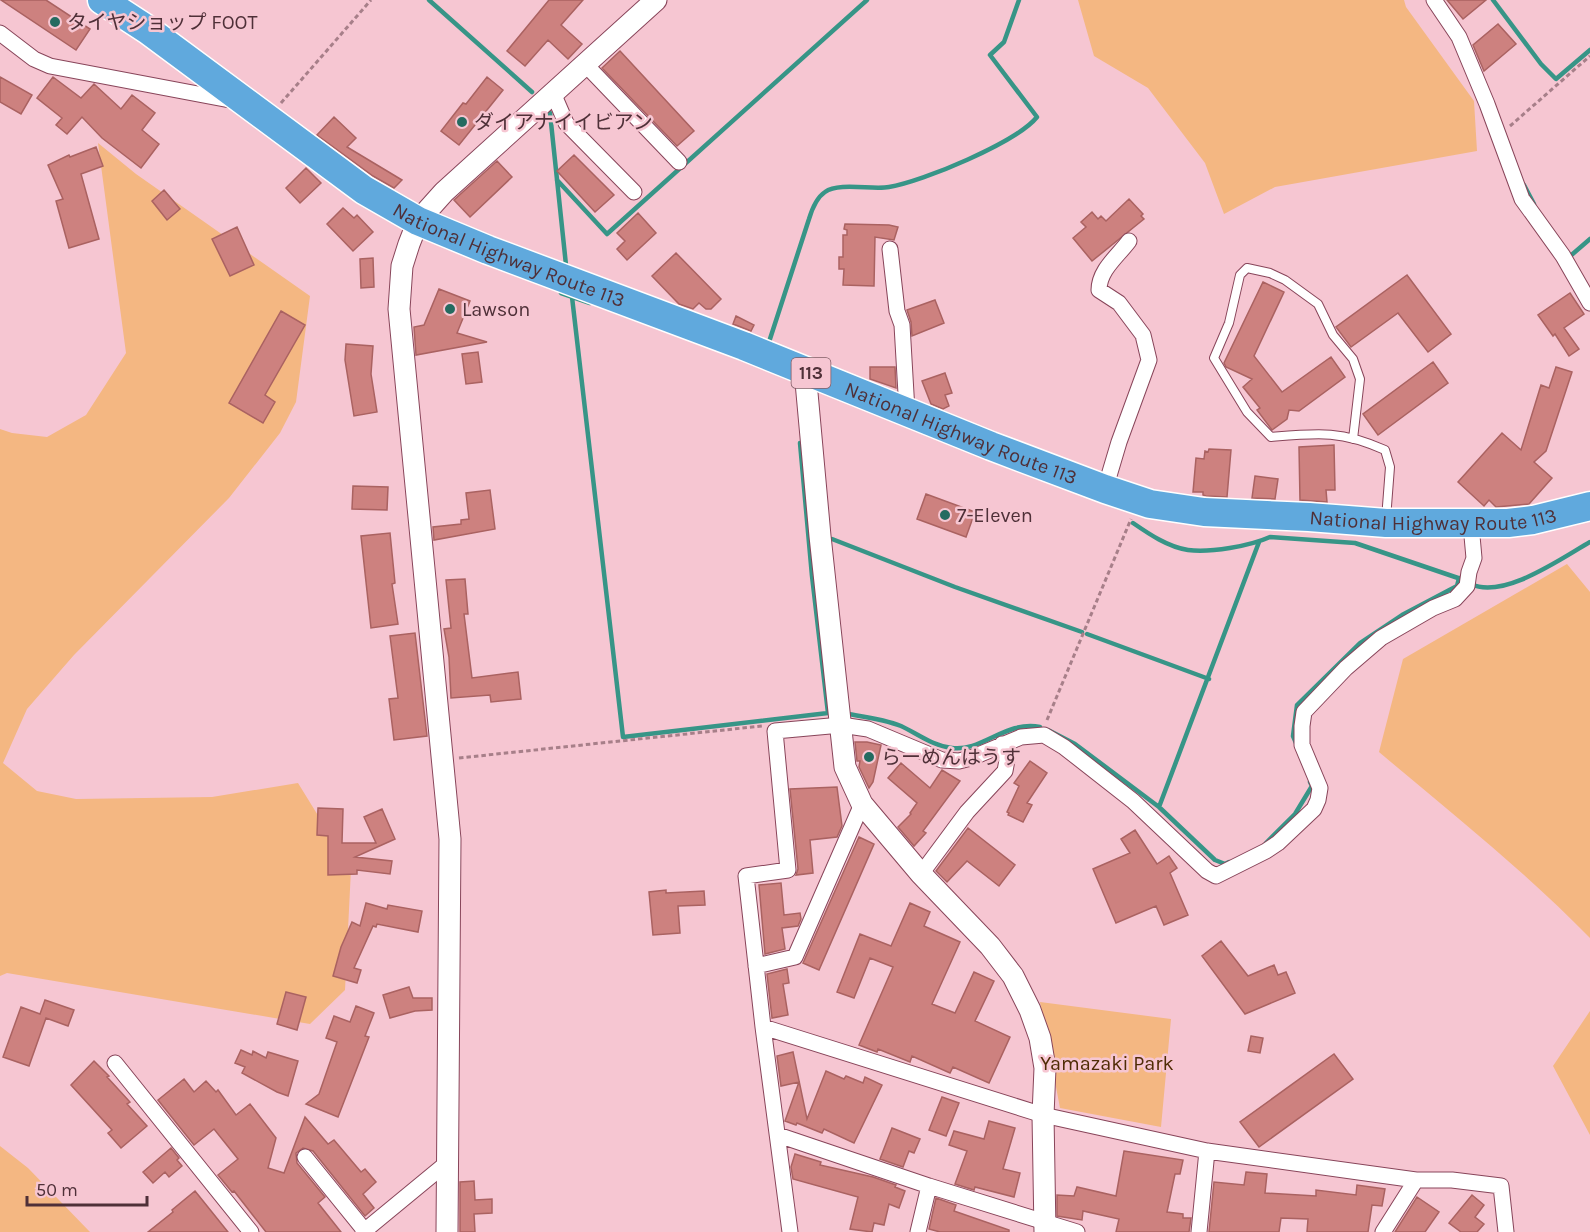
<svg xmlns="http://www.w3.org/2000/svg" width="1590" height="1232" viewBox="0 0 1590 1232" font-family="Karla,'Noto Sans JP',sans-serif">
<style>
.green{fill:#f4b782}
.lines{fill:none;stroke-linecap:round;stroke-linejoin:round}
.stream{stroke:#379587;stroke-width:4.5}
.building{fill:#cd817f;stroke:#aa6261;stroke-width:1.5}
.lane-casing{stroke:#88455a;stroke-width:10}
.street-casing{stroke:#88455a;stroke-width:17}
.secondary-casing{stroke:#88455a;stroke-width:23}
.highway-casing{stroke:#fff;stroke-width:31}
.path{stroke:#a77f89;stroke-width:3;stroke-dasharray:4.5 3;stroke-linecap:butt}
.lane{stroke:#fff;stroke-width:8}
.street{stroke:#fff;stroke-width:15}
.secondary{stroke:#fff;stroke-width:21}
.highway{stroke:#60a9dd;stroke-width:28}
.poi-dot{fill:#246b60;stroke:#f6c6d2;stroke-width:2}
.labels{text-anchor:middle;dominant-baseline:central;stroke-width:5;stroke-linejoin:round;paint-order:stroke}
.shield{fill:#f6c6d2;stroke:#815d66;stroke-width:1.5}
.shield-label{font-size:18px;font-weight:bold;fill:#4f3038}
.poi-label{font-size:20px;fill:#4f3038;stroke:#f6c6d2;text-anchor:start}
.street-label{font-size:20px;fill:#4f3038;stroke:#f6c6d2}
.park-label{font-size:20px;fill:#4f2b04;stroke:#f6c6d2}
</style>
<rect width="100%" height="100%" fill="#f6c6d2"/>
<path class="green" d="M1078,0h326l2,7 68,94 3,50 -202,36 -51,27 -19,-51 -57,-75 -54,-32z
M98,143l38,31 174,122 -14,106 -16,31 -51,65 -155,157 -47,54 -24,54 34,28 39,8 136,-2 86,-14 53,86 -6,121 -35,34 -303,-51 -7,3v-547l12,4 35,4 39,-22 40,-62z
M1567,564l23,28v346c-65,-67 -140,-126 -211,-186l24,-93z
M1040,1002l131,17 -10,108 -101,-19z
M1590,1011v124l-37,-69z
M0,1146l28,22 62,64h-90z"/>
<g class="lines">
<path class="stream" d="M429,0l103,92
M1493,0l48,64 15,15 34,-29
M550,113l16,152
M557,180l50,54 260,-234
M1524,185l10,19
M1568,258l22,-19
M561,293l29,10
M572,297l51,440 205,-24 -16,-137 -12,-133
M769,342l40,-123c3,-10 7,-21 16,-27 14,-10 47,-2 64,-5 33,-5 128,-45 148,-70l-47,-62 14,-13 15,-42
M1133,523c16,11 35,24 55,27 22,3 62,-4 82,-13l85,6 106,36
M832,539l123,48 127,45
M1471,584c32,16 91,-26 119,-42
M1087,634l122,45
M848,714c18,3 36,5 53,12 17,8 32,20 51,22 30,4 54,-28 88,-21
M1048,730l27,14 84,63 56,53 10,4 4,-2
M1296,743l-3,-7 4,-31 63,-62 42,-28 55,-29 2,-8
M1159,807l100,-265
M1266,843l29,-29 17,-28 -2,-4"/>
</g>
<path class="building" d="M1,0h45l44,29 -14,21z
M549,0h34l-22,25 21,19 -14,15 -20,-19 -23,26 -18,-15z
M1447,0h39l-23,19z
M1498,24l18,20 -32,27 -11,-26z
M620,51l74,80 -17,15 -75,-78z
M0,77l32,18 -11,19 -21,-12z
M53,77l28,21 13,-14 27,25 11,-14 23,18 -13,17 17,14 -18,24 -39,-30 -20,-21 -15,17 -11,-9 6,-7 -25,-20z
M487,77l16,13 -44,55 -18,-14 22,-28 3,1z
M334,117l22,21 -9,9 55,33 -8,8 -21,-12 -56,-41z
M96,147l7,19 -22,8 18,65 -30,9 -13,-47 7,-2 -15,-34 21,-10 1,2z
M574,155l40,40 -19,17 -38,-41z
M497,161l15,16 -42,40 -16,-17z
M306,168l15,15 -21,20 -14,-15z
M164,190l16,19 -13,11 -15,-19z
M1129,199l14,15 -2,2 3,3 -52,42 -19,-23 13,-11 -5,-5 11,-10 6,7 3,-3 5,5z
M343,208l11,10 3,-3 16,17 -20,19 -26,-27z
M638,213l18,20 -29,27 -10,-11 8,-8 -8,-8z
M845,224l44,1 9,2 -4,13 -19,-3 -1,49 -31,-1 1,-16h-5v-12h4v-22h4v-5l-3,-1z
M237,227l17,38 -24,11 -18,-37z
M676,253l45,46 -10,10h-5l-7,-6 -6,6 -14,-5 -27,-28z
M373,258l1,29 -13,1 -1,-29z
M1407,275l44,59 -23,18 -30,-39 -47,34 -15,-20z
M1263,282l21,10 -30,64 28,36 49,-35 14,20 -46,34 -10,-1 -2,9 -15,11 -15,-20 3,-2 -17,-21 9,-8 -26,-12 -2,-4z
M439,289l31,12 -13,32 30,9 -71,13 -2,-28 10,-2z
M1570,293l14,21 -20,14 15,21 -10,7 -14,-22 -2,2 -15,-21z
M935,300l9,23 -32,13 -1,-14 -4,-12z
M281,311l24,14 -40,70 10,7 -12,21 -34,-20z
M736,316l18,9 -3,6 -18,-7z
M346,344l27,2 -2,28 6,38 -23,4 -9,-56z
M478,352l4,30 -16,2 -4,-30z
M1433,362l15,21 -70,52 -15,-21z
M870,367h25l1,21 -26,-9z
M1556,367l16,5 -26,79 -12,11 18,16 -23,26 -33,3 -7,-7 -5,6 -26,-24 44,-49 19,17 20,-65 8,3z
M945,373l7,20 -7,2 4,11 -6,3 -12,-5 -9,-23z
M1334,445l1,45h-9l1,12 -27,-2 -1,-53z
M1209,449l22,1 -4,47 -21,-1 -3,-1v-3h-10l3,-34 8,1 1,-8 3,1z
M1255,476l23,3 -3,20 -23,-1z
M353,486l35,1 -1,23 -35,-1z
M490,490l5,39 -61,11 -1,-13 28,-3v-4l8,-1 -3,-26z
M926,494l49,18 -9,25 -49,-18z
M390,533l5,50 -3,1 6,40 -27,4 -10,-92z
M465,579l3,35h-4l8,64 46,-6 3,27 -30,3 -1,-7 -39,3 -2,-41 -5,-28 7,-1 -5,-48z
M415,633l12,103 -33,4 -5,-41 9,-1 -8,-62z
M855,742h12l14,3 -8,37 -4,6 -10,-21 1,-6h-3z
M1030,761l17,12 -20,30 5,2 -9,17 -15,-7 1,-2 -2,-1 12,-26 -5,-3z
M901,763l29,25 12,-18 18,11 -37,50 3,2 -12,13 -16,-19 13,-13 -1,-1 7,-10 -29,-25z
M837,787l5,39 -5,11 -27,3 3,33 -17,2 2,-6 -8,-80z
M318,808l25,1 -1,34h34l-12,-26 18,-8 13,30 -40,18 37,4 -2,13 -33,-4v4l-29,1v-39l-11,-1z
M968,828l47,37 -16,21 -32,-25 -20,21 -11,-11z
M1135,830l22,34 12,-8 8,12 -7,5 18,42 -24,10 -8,-19 -40,17 -23,-54 37,-16 -9,-14z
M859,837l15,7 -55,126 -16,-7z
M781,883l3,32 16,-2 1,6 -3,7 -16,2 3,21 -20,5 -6,-69z
M666,890v3l38,-2 1,14 -27,1 2,27 -27,2 -4,-43z
M366,903l21,6 1,-4 34,6 -4,21 -41,-8 -1,3 -3,-1 -19,42 7,2 -4,13 -24,-7 8,-29 11,-25 8,4z
M910,903l20,9 -6,14 36,16 -28,62 23,9 19,-41 20,9 -19,40 35,16 -21,46 -36,-16 -3,6 -38,-17 -2,6 -32,-13 -1,3 -18,-7 34,-78 -23,-9 -16,40 -17,-6 23,-58 31,12z
M1221,941l27,35 26,-11 4,10 8,-3 9,21 -50,21 -43,-58z
M787,969l2,14 -6,1 5,31 -16,3 -5,-44z
M409,987l4,11h19v12l-17,1 -25,7 -7,-23z
M286,992l20,5 -9,33 -20,-6z
M45,1000l29,10 -6,16 -22,-8 -17,48 -26,-9 18,-50 19,7z
M356,1006l18,7 -9,23 4,1 -31,80 -32,-13 13,-10 18,-52 -11,-4 8,-22 16,6z
M1251,1036l12,2 -3,15 -12,-2z
M241,1050l11,5 1,-4 13,7 2,-6 30,9 -10,35 -11,-4 -35,-19 3,-6 -10,-4z
M793,1052l14,67 19,-48 18,8 2,-3 17,7 2,-6 17,8 -28,58 -30,-14 -2,4 -25,-10 -1,2 -11,-4 14,-39 -18,4 -4,-30z
M1334,1054l19,25 -94,68 -19,-25z
M94,1061l15,15 -2,1 23,25 -3,2 20,22 -26,22 -13,-15 4,-3 -41,-45z
M184,1079l10,13 12,-11 10,11 2,-2 18,25 14,-11 26,34 -8,30 16,5 21,-56 23,27 6,-4 27,32 4,-3 11,13 -13,12 11,14 -9,8 -52,-65 -10,-3 -7,5 1,10 28,34 -7,6 23,29h-75l-32,-41 -2,1 -14,-17 20,-16 -24,-30 -20,16 -36,-45z
M942,1097l17,6 -13,33 -17,-6z
M989,1121l26,7 -12,41 17,4 -6,24 -39,-10 -1,3 -19,-6 12,-33 -18,-6 5,-14 30,8z
M892,1128l28,11 -6,14 -5,-2 -6,16 -23,-8z
M171,1148l8,10 -2,2 5,6 -13,11 -4,-5 -12,11 -10,-11z
M1124,1151l59,9 -3,14h-5l-8,38 16,2v4h8l-2,14h-73l3,-13 -36,-8 -1,9 -25,-4v-21l17,1 3,-9 39,9z
M795,1154l26,8 -1,3 53,12 23,8 -1,2 10,4 -6,17 -10,-4 -5,21 -10,-2 -2,9 -22,-3 8,-32 -65,-18 -2,-12z
M1246,1172l21,2 -2,19 51,3v-6l40,5 1,-10 28,4 -3,17 -10,-1 -4,27h-61l1,-13 -27,-1 -2,14h-70l5,-50 30,3z
M474,1181l1,19 17,-1v14l-18,1 1,18h-15v-50z
M195,1191l33,41h-80l25,-20 -1,-2z
M1472,1195l12,10 -9,12 9,7 -7,8h-16l-12,-9z
M1417,1197l22,15 -14,20h-30z
M936,1198l20,7 -2,6 55,19v2h-69l-11,-3z"/>
<g class="lines">
<g class="lane-casing">
<path id="lane" d="M1353,439l7,-60 -7,-20 -20,-24 -15,-31 -33,-24 -15,-7 -23,-5 -7,7 -11,48 -15,35 33,54 24,25c46,-4 70,-7 114,13l5,17 -4,52"/>
</g>
<g class="street-casing">
<path id="street" d="M1434,0l25,37 28,67 35,95 41,57 27,47
M0,33l34,26 16,7 185,35
M585,64l94,98
M553,93l13,30 68,69
M890,249l7,62 5,14 5,86
M1105,489l14,-47 30,-82 -6,-25 -24,-32 -20,-13c0,-20 19,-34 30,-49
M921,874l46,-62 38,-41 2,-11 -5,-16
M756,966l39,-9 67,-153
M763,1027l280,88 164,36 209,29h36l49,6 5,46
M115,1063l136,169
M778,1135l151,51 148,46
M305,1157l60,74
M363,1232l85,-70
M790,1232l-27,-205 -17,-151 42,-6 -13,-139 66,-6 27,4 74,31 17,1 12,-3 50,-21 23,-2 20,12 69,54 74,70 9,5 50,-25 12,-8 36,-34 4,-9 2,-12 -18,-43v-19l2,-14 42,-44 35,-30 52,-30 22,-9 12,-13 2,-14 5,-14 -3,-33
M918,1232l11,-46
M1199,1232l8,-81
M1383,1232l33,-52"/>
</g>
<g class="secondary-casing">
<path id="secondary" d="M805,371l15,165 25,231 17,37 59,70 69,72 23,30 17,34 10,28 5,30 -2,47 2,117
M447,1232l3,-393 -51,-530 3,-43 7,-22 9,-23 26,-29 212,-192"/>
</g>
<g class="highway-casing">
<g id="highway">
<path id="s1" d="M102,0l46,30 216,160 54,31 70,29 256,96 247,100 114,43 45,15 54,8 105,5 77,6h122l25,-3 57,-14"/>
</g>
</g>
<path class="path" d="M281,103l90,-103
M1510,126l80,-70
M1047,720l84,-201
M459,758l303,-32"/>
<use href="#lane" class="lane"/>
<use href="#street" class="street"/>
<use href="#secondary" class="secondary"/>
<use href="#highway" class="highway"/>
</g>
<g class="poi-dot">
<circle cx="55" cy="22" r="6"/>
<circle cx="462" cy="122" r="6"/>
<circle cx="450" cy="309" r="6"/>
<circle cx="945" cy="515" r="6"/>
<circle cx="869" cy="757" r="6"/>
</g>
<g class="labels">
<rect class="shield" x="791.5" y="358" width="39" height="30" rx="4.5"/>
<g class="shield-label">
<text x="811" y="373">113</text>
</g>
<g class="poi-label">
<text x="67" y="22">タイヤショップ FOOT</text>
<text x="474" y="122">ダイアナイイビアン</text>
<text x="462" y="309">Lawson</text>
<text x="957" y="515">7-Eleven</text>
<text x="881" y="757">らーめんはうす</text>
</g>
<g class="street-label">
<text stroke="none"><textPath href="#s1" startOffset="483">National Highway Route 113</textPath></text>
<text stroke="none"><textPath href="#s1" startOffset="969">National Highway Route 113</textPath></text>
<text stroke="none"><textPath href="#s1" startOffset="1455">National Highway Route 113</textPath></text>
</g>
<g class="park-label">
<text x="1107" y="1063">Yamazaki Park</text>
</g>
</g>
<path d="M27 1196v9h120v-9" fill="none" stroke="#4f3038" stroke-width="3"/>
<text x="36" y="1196" font-size="18" fill="#4f3038" stroke="#f6c6d2" stroke-width="4.5" paint-order="stroke">50 m</text>
</svg>
